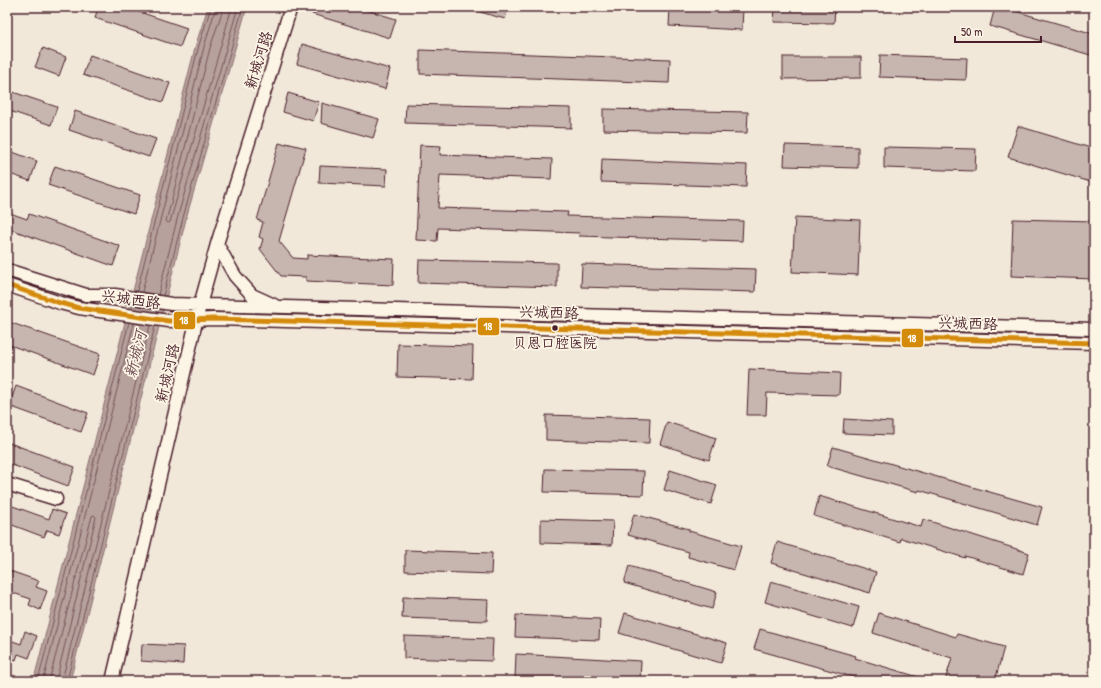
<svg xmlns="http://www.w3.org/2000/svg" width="1101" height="688" viewBox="0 0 1101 688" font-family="'Patrick Hand','LXGW WenKai TC',sans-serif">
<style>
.water{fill:#b6a19c;stroke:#8b6d6f}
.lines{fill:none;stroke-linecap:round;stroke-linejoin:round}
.shore{stroke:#755358;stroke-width:1}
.building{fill:#c7b6af;stroke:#4a1f2b}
.minor-casing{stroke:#4a1f2b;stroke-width:15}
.minor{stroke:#fcf5e5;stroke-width:12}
.bus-1-casing{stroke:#fcf5e5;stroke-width:8}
.bus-1{stroke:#d48b09;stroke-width:5}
.bus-dot{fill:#4a1f2b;stroke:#fcf5e5;stroke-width:1.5}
.labels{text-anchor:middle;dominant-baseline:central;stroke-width:3.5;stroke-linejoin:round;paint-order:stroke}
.bus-label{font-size:14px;fill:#4a1f2b;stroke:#fcf5e5}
.street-label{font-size:15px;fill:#4a1f2b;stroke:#fcf5e5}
.water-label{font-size:16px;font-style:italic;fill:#704c53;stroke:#fcf5e5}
.line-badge{stroke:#fcf5e5;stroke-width:1.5}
.badge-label{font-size:11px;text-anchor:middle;font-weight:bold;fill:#fff}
</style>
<rect width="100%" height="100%" fill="#f1e8da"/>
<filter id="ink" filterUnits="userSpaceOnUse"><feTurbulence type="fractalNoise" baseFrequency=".025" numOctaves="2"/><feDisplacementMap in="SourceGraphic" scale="8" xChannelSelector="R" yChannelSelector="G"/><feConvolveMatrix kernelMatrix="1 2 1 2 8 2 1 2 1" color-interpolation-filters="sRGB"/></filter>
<g filter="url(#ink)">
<path class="water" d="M208,7h39l-60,208 -117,466h-42l6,-2 162,-635z"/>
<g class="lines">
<path class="shore" d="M222,7v5l-12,36 -40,159 -4,14 2,2 2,-1 62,-215
M137,291l62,-246 12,-38
M142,292l62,-245 12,-40
M158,295l21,-83 59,-205
M163,296l21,-82 59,-207
M38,681l91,-359
M43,681l91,-358
M49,681l43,-165 2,-1 2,2 -40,164
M62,681l88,-356
M67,681l88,-355"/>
</g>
<path class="building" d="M98,7h27l62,21 -7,19 -85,-29z
M314,7h43l39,12 -6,19 -78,-24z
M473,7h35l-3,12 -32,-9z
M670,7h73l-1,23 -73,-4z
M775,7h60l-1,16 -60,-1z
M995,7h6l93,27v22l-104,-30z
M302,44l88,25 -5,20 -88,-25z
M43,48l23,9 -7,19 -24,-9z
M420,50l250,9 -1,24 -249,-9z
M90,55l80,28 -7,19 -80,-27z
M880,55l87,3 -1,22 -87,-3z
M783,57h78v21l-78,1z
M7,90l50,17 -6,18 -44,-15z
M288,93l31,9 -6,19 -30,-9z
M322,103l57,16 -6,19 -52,-15z
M406,104l165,4v20l-166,-5z
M603,109l145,3 -1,21 -144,-3z
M75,111l81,28 -7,18 -80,-27z
M1018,126l76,23v34l-86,-26z
M279,143l7,2v-2l20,5 -27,93 14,17 14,1v-4l87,4 -1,26 -87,-4v-4l-25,-1 -21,-27 3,-10 -4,-2 4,-15 -6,-2z
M420,145l21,1 -1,9 112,4 -1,20 -111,-4 -2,33 130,4 -1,4 176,5 -1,20 -163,-5 1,-3 -142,-5 -1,13 -21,-1z
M785,145l73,2v21l-74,-2z
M884,147l92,2 -1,22 -91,-3z
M7,150l30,11 -7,20 -23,-8z
M602,159l145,6 -1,22 -145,-5z
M55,166l85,29 -6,19 -86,-29z
M320,166l67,3 -1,17 -67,-3z
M7,212l20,7 2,-5 91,32 -7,20 -106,-38z
M795,217l65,3 -2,55 -66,-3z
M1013,219l81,2v58l-83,-3z
M419,260l138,3v24l-139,-4z
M582,264l174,5 -1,23 -174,-5z
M9,322l91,32 -7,21 -86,-31v-17z
M398,344l75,2 -1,33 -75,-2z
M749,369l91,4 -1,22 -72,-2 -1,22h-19z
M16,386l72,27 -7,19 -72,-26z
M546,415l104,3 -1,25 -103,-3z
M844,419l48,3v13l-49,-2z
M667,422l49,16 -7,22 -49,-16z
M7,442l68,25 -7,19 -61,-23z
M833,447l209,60 -5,18 -118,-35 -1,2 -91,-26z
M545,469l99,2 -1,24 -99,-3z
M670,470l47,15 -6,19 -47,-14z
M819,496l102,31 2,-8 106,34 -6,21 -58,-18v2l-64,-20 -1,4 -86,-26z
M7,504l42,15 3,-10 14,5 -7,20 -12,-4 -3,7 -37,-14z
M634,514l55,15v2l52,15 -7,24 -46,-13 1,-5 -61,-17z
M541,519l72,2 -1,24 -71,-2z
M777,542l99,30 -6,21 -99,-30z
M405,550l87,3 -1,21 -86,-3z
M629,566l88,26 -5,17 -88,-26z
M7,570l32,11 -3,6 11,4 -7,19 -11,-5 2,-6 -24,-8z
M771,581l88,26 -6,21 -88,-26z
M403,597l85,3 -1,21 -85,-3z
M625,613l102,30 -6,20 -102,-30z
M879,613l77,24 1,-3 47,13 -9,34h-50l7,-23 -79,-25z
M516,615l84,4 -1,21 -84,-3z
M760,629l96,27 -1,2 70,21v2h-65v-2l-106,-30z
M25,631l12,5 -8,22 -11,-4 -2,6 -9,-3v-18l14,5z
M404,636l89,3 -1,22 -88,-3z
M142,644l42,2 -1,18 -42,-3z
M516,654l125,7 -1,20h-63l-62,-3z"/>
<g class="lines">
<g class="minor-casing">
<path id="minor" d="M217,244l18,32 17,19 22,10
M7,270l79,25h29l56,9 923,25
M7,285l53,18 19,5 90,13 44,-2 881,24
M7,484l49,15
M112,681l88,-376 17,-61 74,-237"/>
</g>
<use href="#minor" class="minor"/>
<g class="bus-1-casing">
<path id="bus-1" d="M7,285l53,18 19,5 90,13 44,-2 881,24"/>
</g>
<use href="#bus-1" class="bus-1"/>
</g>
</g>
<circle class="bus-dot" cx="555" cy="328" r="3.5"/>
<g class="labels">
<g class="bus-label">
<text x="555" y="342">贝恩口腔医院</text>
</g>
<g class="street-label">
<text transform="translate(258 60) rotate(-73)">新城河路</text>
<text transform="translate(131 299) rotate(8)">兴城西路</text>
<text transform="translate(549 312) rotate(2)">兴城西路</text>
<text transform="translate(968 323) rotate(2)">兴城西路</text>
<text transform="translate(167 373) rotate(-77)">新城河路</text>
</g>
<g class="water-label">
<text transform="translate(135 354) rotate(-76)">新城河</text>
</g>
</g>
<g class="line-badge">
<rect x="173" y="311" width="23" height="19" rx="4" fill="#d48b09"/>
<rect x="477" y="317" width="23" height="19" rx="4" fill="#d48b09"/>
<rect x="901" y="328" width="23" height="20" rx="4" fill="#d48b09"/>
</g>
<g class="badge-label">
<text x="184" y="324">18</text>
<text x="488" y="330">18</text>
<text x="912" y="342">18</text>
</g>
<rect width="1101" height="688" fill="none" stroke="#fcf5e5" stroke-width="24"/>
<rect x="12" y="12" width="1077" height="664" fill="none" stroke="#4a1f2b" stroke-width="1.5" filter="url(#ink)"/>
<path d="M955 36v6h86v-6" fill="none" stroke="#4a1f2b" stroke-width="2"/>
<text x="961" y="36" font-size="12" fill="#4a1f2b" stroke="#fcf5e5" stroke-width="3" paint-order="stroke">50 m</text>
</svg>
